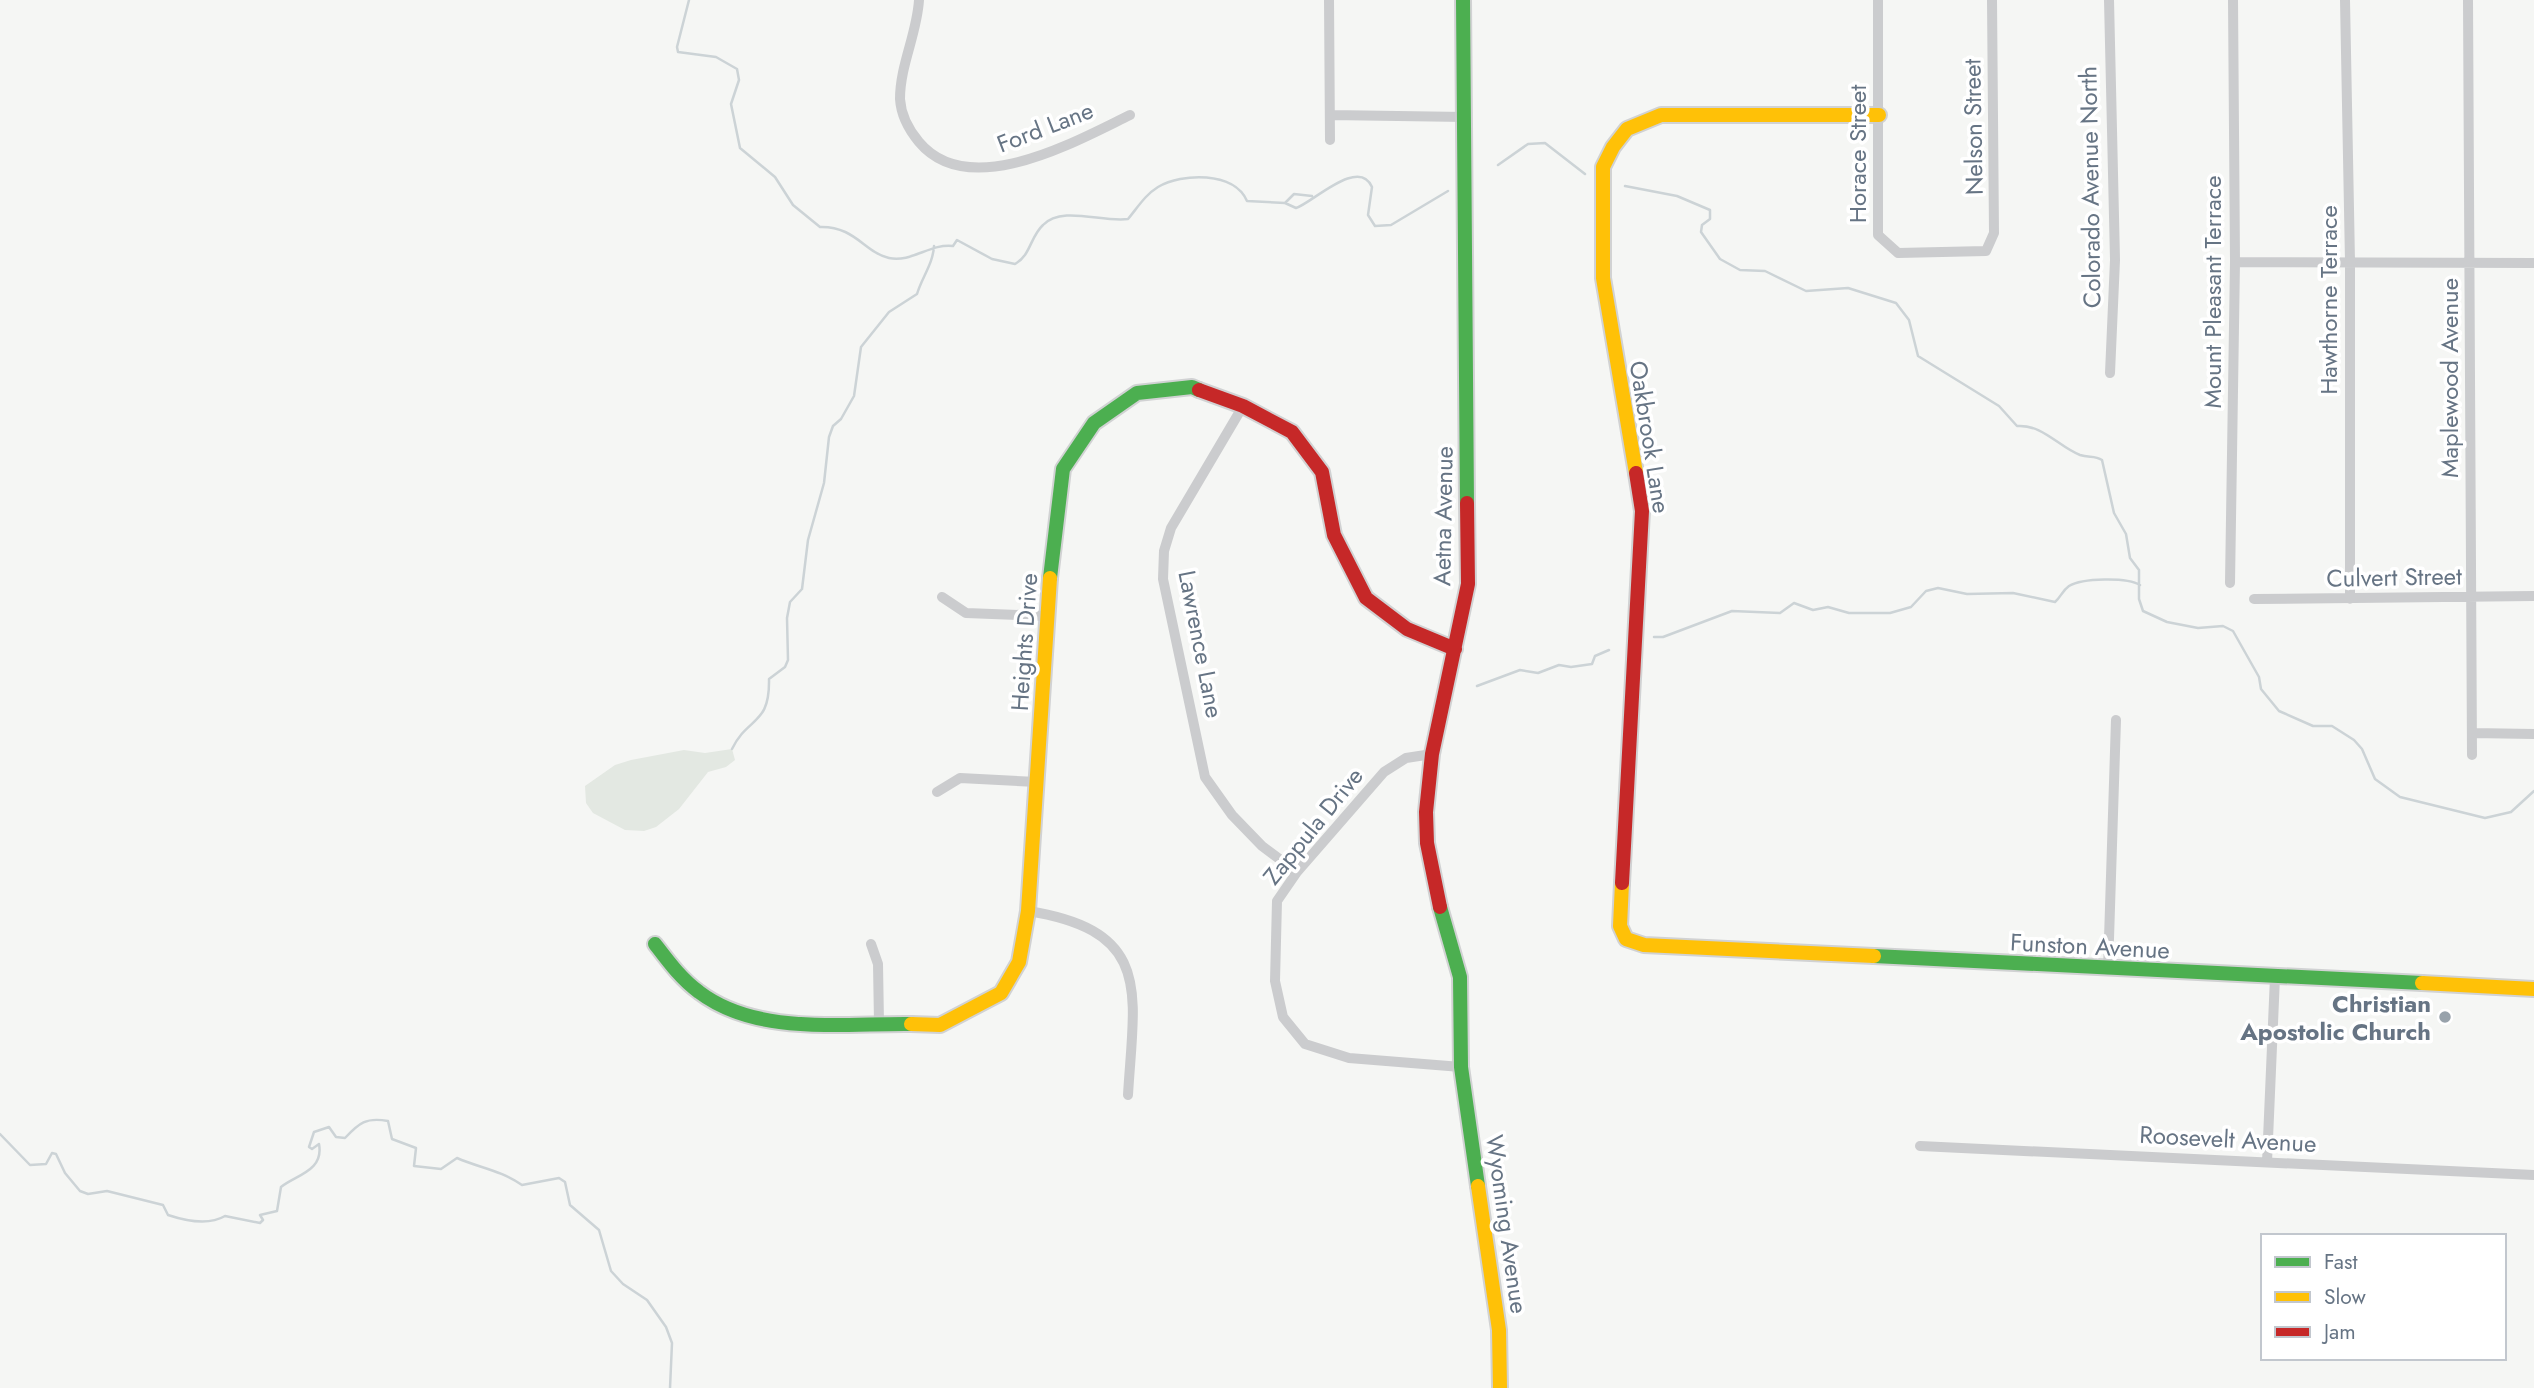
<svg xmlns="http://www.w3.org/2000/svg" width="2534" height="1388" viewBox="0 0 2534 1388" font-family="Jost,sans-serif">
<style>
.green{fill:#e3e8e2}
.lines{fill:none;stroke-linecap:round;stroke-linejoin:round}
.stream{stroke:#ccd3d6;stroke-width:2.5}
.fast-casing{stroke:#d1d2d3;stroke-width:18}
.slow-casing{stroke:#d1d2d3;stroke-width:18}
.jam-casing{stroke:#d1d2d3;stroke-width:18}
.street{stroke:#cbccce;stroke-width:10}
.fast{stroke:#4caf50;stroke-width:14}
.slow{stroke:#ffc107;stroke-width:14}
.jam{stroke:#c62828;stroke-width:14}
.poi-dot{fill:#98a2ab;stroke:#fff;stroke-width:2.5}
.labels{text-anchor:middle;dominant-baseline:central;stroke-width:7;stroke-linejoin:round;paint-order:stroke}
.street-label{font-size:24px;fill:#667484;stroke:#fff}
.poi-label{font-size:24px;font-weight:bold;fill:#667484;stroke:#fff;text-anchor:end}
</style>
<rect width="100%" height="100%" fill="#f5f6f4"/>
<path class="green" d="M732,749l3,11 -9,7 -18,5 -29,37 -23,18 -12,4 -19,-1 -32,-17 -7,-10 -1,-17 30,-21 16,-5 53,-10 21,3z"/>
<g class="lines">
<path class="stream" d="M689,0l-12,47 1,5 38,5 21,12 2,11 -8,24 9,44 35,29 18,28 27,22c35,-1 44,25 69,31 22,5 42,-15 64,-12l4,-6 35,19 23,5c16,-9 15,-27 28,-39 19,-20 60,-2 85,-6 10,-12 17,-24 30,-32 24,-14 76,-16 89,14l38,2 11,5c15,-4 63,-52 76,-21l-4,28 7,11 16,-1 57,-34
M1498,165l30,-21 17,-1 40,31
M1625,186l52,10 33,14v9l-8,6 -1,7 19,27 20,11 25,1 41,20 42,-3 48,15 13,17 9,36 81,50 18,20c25,-2 42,21 63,29 9,3 15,0 22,5l12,53 12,21 4,24 9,12v29l4,12 24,11 31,6 25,-2 10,5 26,46 2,12 18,22 34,15h19l22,14 8,9 13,30 25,18 85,21 26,-6 23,-21
M1285,203l9,-9 18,2
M1654,637h9l69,-26 48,2 14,-10 19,7 15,-3 21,6h41l21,-6 15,-16 12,-3 29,6 46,-1 42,9c6,-5 7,-11 14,-16 13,-8 58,-9 71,-1
M1477,686l43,-16 18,3 21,-8 12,2 21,-3 3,-8 14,-6
M732,749c16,-33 38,-23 37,-70l16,-12 3,-7 -1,-42 3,-16 12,-13 6,-49 16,-57 5,-46 4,-11 8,-7 13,-23 7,-49 28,-35 28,-18c5,-17 16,-30 17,-48
M0,1134l30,31 16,-1 6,-11 4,1 9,19 15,18 8,3 19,-3 56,14 5,10c18,6 40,11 57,1l35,7 3,-3 -3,-5 17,-4 4,-24c15,-12 43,-16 38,-43l-7,5 -3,-2 5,-15 15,-5 7,10 9,1c14,-15 21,-21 43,-17l4,18 24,9 -2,18 27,3 16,-11c23,10 43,12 65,27l37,-7 6,4 5,23 29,25 12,41 12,13 24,16 19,27 6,16 -2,45"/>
<g class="fast-casing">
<path id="fast" d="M1463,0l4,503
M1050,578l13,-109 31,-46 43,-30 55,-6 7,3
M1440,907l20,70 1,90 17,119
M655,944c13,17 26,35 44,48 58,44 144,31 212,32
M1874,956l548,27"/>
</g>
<g class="slow-casing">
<path id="slow" d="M1636,473l-33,-195v-111l10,-20 14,-18 34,-14h218
M1622,883l-2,43 6,13 18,6 230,11
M2422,983l112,6
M911,1024l29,1 61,-32 18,-31 9,-51 22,-333
M1478,1186l21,144 1,58"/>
</g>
<g class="jam-casing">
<path id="jam" d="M1199,390l44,16 49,26 30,40 12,63 32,63 41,31 48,20
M1622,883l20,-372 -6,-38
M1440,907l-13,-64 -1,-31 6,-58 36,-170 -1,-81"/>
</g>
<path class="street" d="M919,0c-2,34 -19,65 -19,99 1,16 9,31 19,43 50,60 157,-1 211,-27
M1329,0l1,140
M1878,0v235l20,18 88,-2 8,-18 -2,-233
M2109,0l6,260 -5,113
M2345,0l5,261v338
M2468,0l4,755
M1330,115l135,2
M2235,262l299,1
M1243,406l-72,122 -7,23 -1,28 42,198 27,38 30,31 35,26
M2230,583l5,-321 -2,-262
M942,597l24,16 80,3
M2254,599l280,-3
M2472,733l62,1
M1432,754l-26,4 -22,14 -87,100 -20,29 -2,80 8,36 22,27 44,14 112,9
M937,792l23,-14 77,4
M1028,911c126,20 106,82 100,184
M871,944l7,20 1,58
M2108,970l8,-250
M1920,1146l614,29
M2267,1162l8,-185"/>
<use href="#fast" class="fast"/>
<use href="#slow" class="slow"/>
<use href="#jam" class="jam"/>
</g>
<circle class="poi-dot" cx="2445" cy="1017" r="7"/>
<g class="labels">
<g class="street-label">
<text transform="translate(1045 127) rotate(-21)">Ford Lane</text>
<text transform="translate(1973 127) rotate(-91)">Nelson Street</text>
<text transform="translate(1857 154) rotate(-90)">Horace Street</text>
<text transform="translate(2090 187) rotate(-91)">Colorado Avenue North</text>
<text transform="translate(2212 292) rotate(-90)">Mount Pleasant Terrace</text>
<text transform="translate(2328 300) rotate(-90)">Hawthorne Terrace</text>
<text transform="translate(2449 378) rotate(-90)">Maplewood Avenue</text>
<text transform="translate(1650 437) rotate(81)">Oakbrook Lane</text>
<text transform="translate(1443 516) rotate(-89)">Aetna Avenue</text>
<text transform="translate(2394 577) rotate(-1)">Culvert Street</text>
<text transform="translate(1024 642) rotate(-86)">Heights Drive</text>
<text transform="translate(1201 644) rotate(79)">Lawrence Lane</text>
<text transform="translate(1313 826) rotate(-51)">Zappula Drive</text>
<text transform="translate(2090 946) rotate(3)">Funston Avenue</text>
<text transform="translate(2228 1139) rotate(3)">Roosevelt Avenue</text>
<text transform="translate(1507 1224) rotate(82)">Wyoming Avenue</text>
</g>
<g class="poi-label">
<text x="2431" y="1003">Christian<tspan x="2431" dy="28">Apostolic Church</tspan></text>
</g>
</g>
<rect x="2261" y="1234" width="245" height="126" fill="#ffffff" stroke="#c2c7ce" stroke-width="2"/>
<rect x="2275" y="1257" width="35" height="10" fill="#4caf50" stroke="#c2c7ce" stroke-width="2"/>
<text x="2324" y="1269" font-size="21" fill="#667484">Fast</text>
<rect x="2275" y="1292" width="35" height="10" fill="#ffc107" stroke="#c2c7ce" stroke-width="2"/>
<text x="2324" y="1304" font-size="21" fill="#667484">Slow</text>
<rect x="2275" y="1327" width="35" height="10" fill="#c62828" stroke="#c2c7ce" stroke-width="2"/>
<text x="2324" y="1339" font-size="21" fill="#667484">Jam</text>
</svg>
